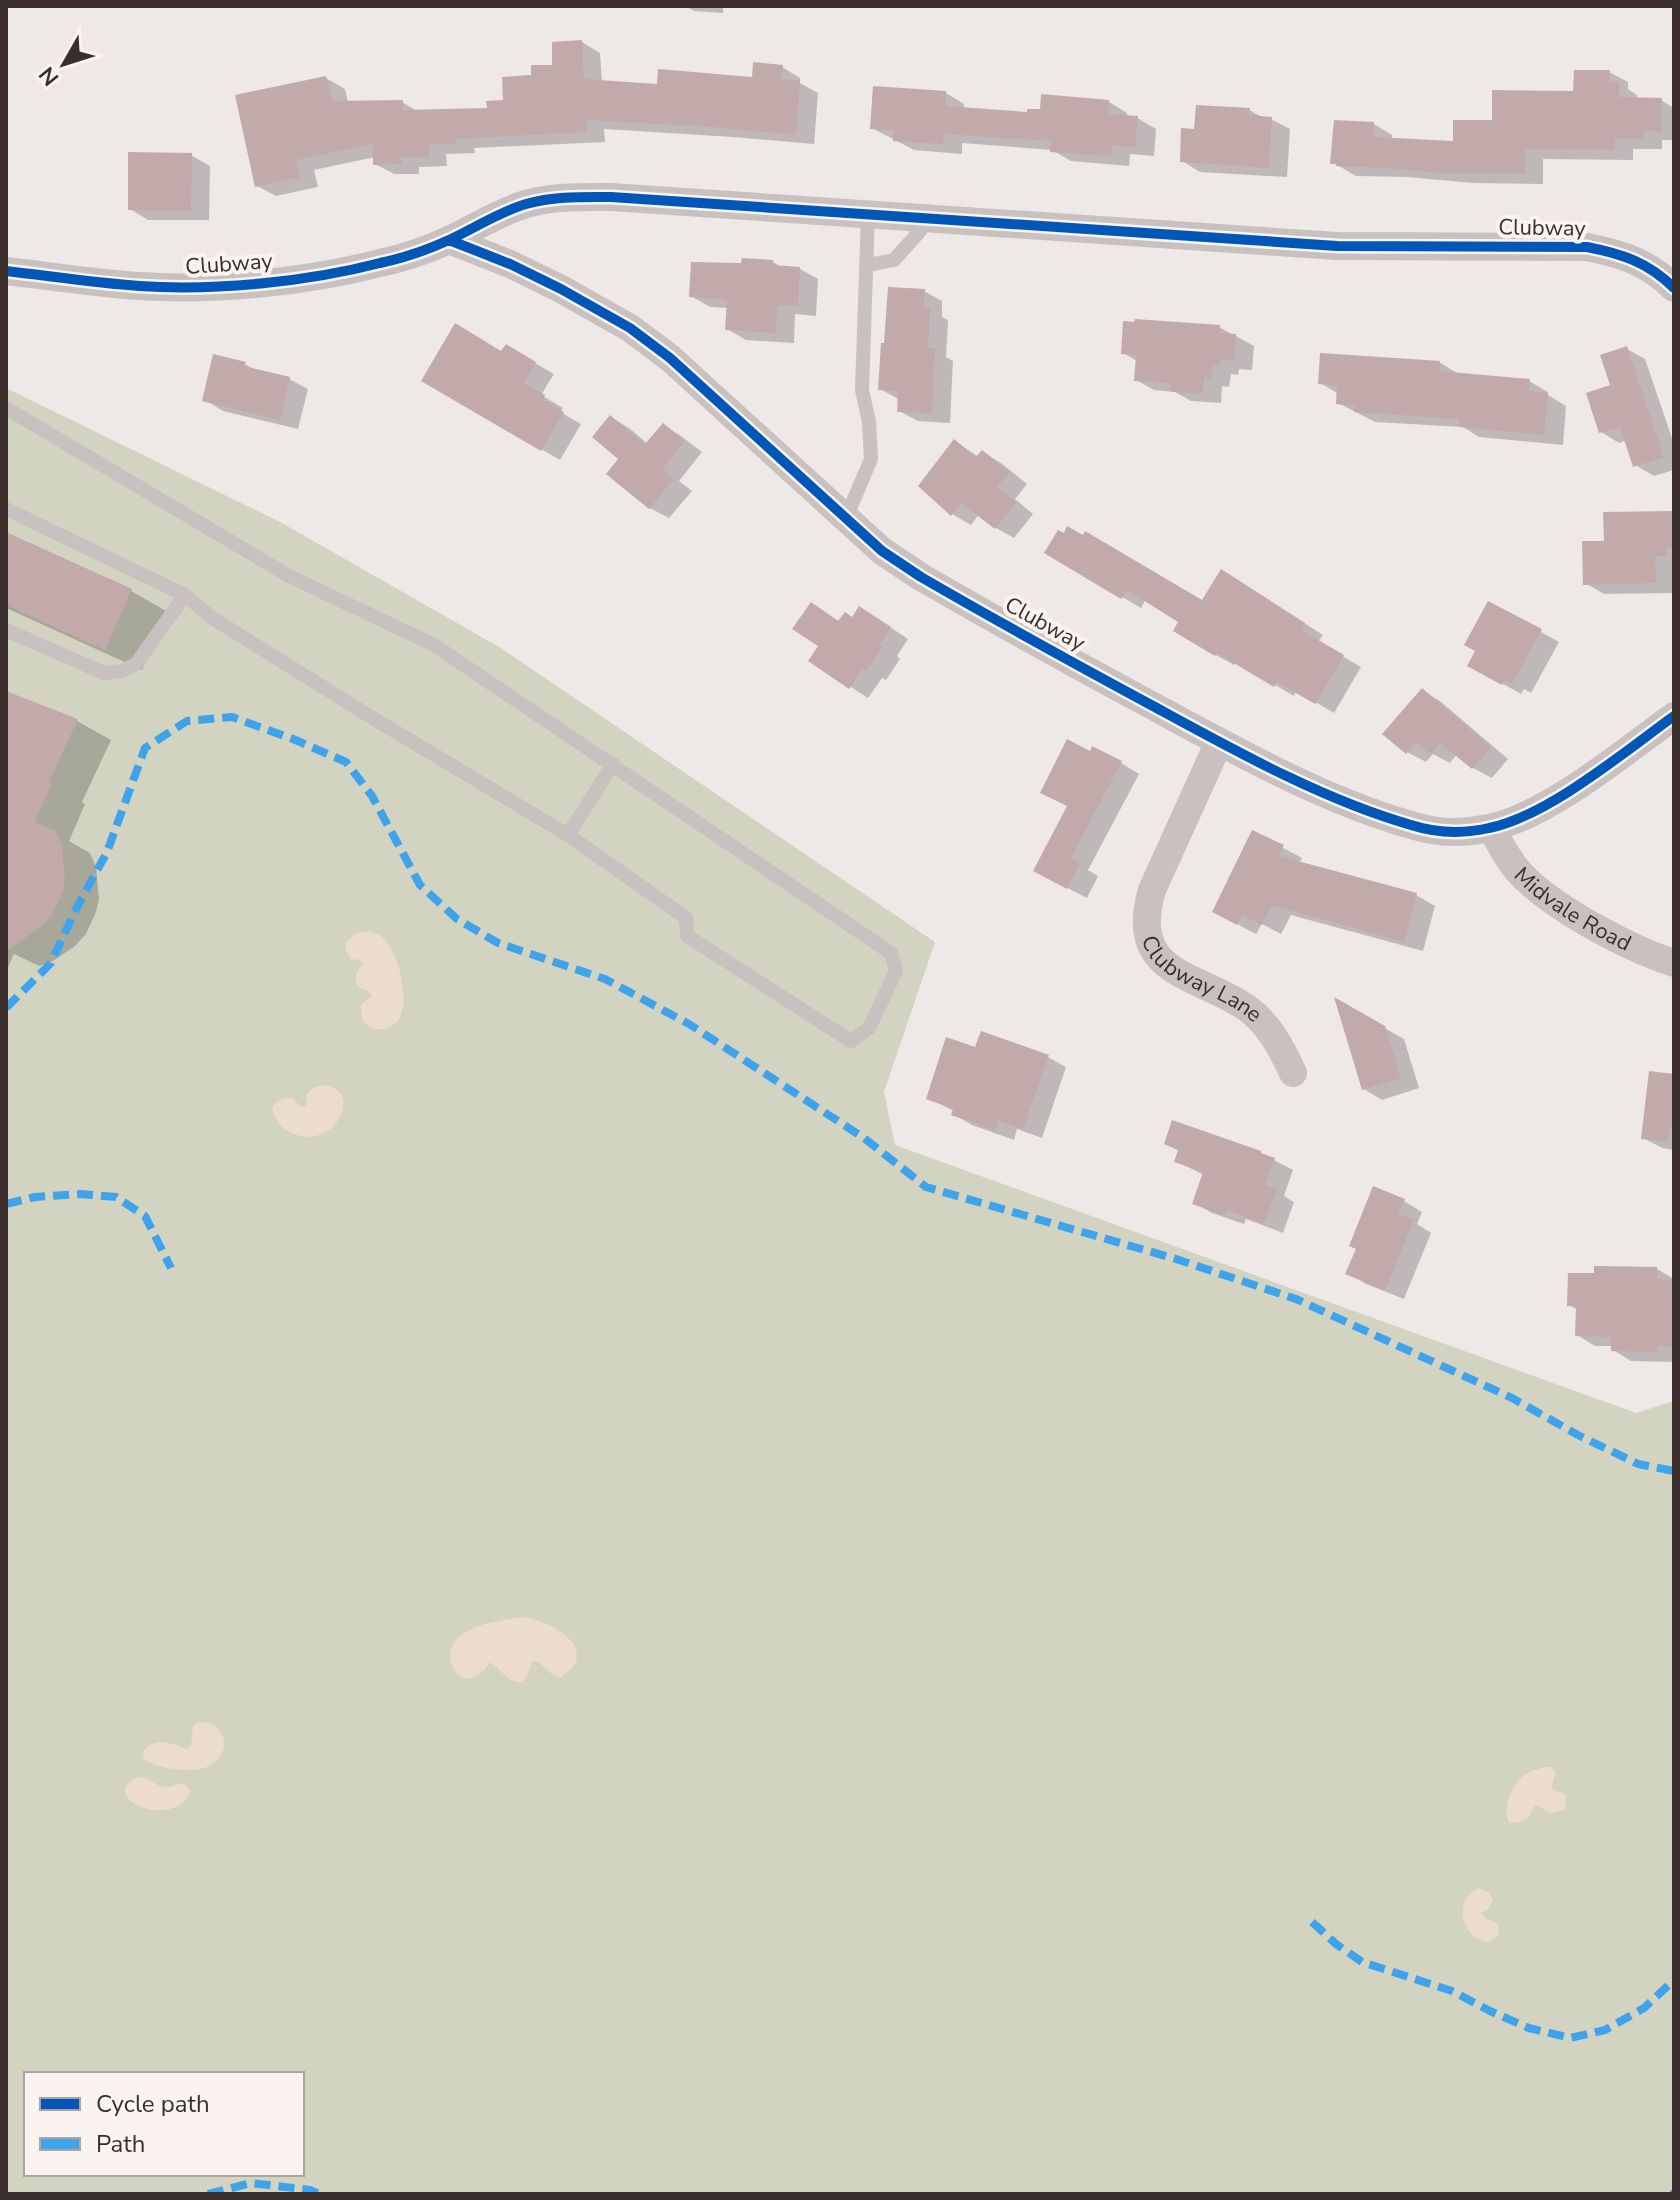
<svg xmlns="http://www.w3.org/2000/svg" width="1680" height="2200" viewBox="0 0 1680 2200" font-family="'Nunito Sans',sans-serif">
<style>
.green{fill:#d3d3c1;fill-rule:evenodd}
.sand{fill:#ecdbcf}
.shadow{fill:#0003}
.building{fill:#c1aaa9}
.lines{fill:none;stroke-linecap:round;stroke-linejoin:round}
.lane{stroke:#c8c1bf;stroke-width:14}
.street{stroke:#c8c1bf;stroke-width:28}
.quiet{stroke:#3fa3eb;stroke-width:8;stroke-dasharray:16 8;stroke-linecap:butt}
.cycleway-casing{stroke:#faf3ef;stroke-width:15}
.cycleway{stroke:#0057b8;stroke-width:10}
.labels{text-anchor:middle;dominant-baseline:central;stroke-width:8;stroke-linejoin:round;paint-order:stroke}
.street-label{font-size:22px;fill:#3a2e2c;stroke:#faf3ef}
</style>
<rect width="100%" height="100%" fill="#eee8e6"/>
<path class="green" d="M6,388l274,134 219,125 436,295 -51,150 11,53 741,268 38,-12v793h-1668zM26,2074h276v100h-276z"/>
<path class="sand" d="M369,931c4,2 8,3 12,5 17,13 30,65 18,83 -7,11 -25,14 -34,4 -5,-4 -4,-12 -4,-18l6,-6 5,-2 -3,-6 -7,-2 -6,-5v-11l7,-10 -5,-4 -7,1 -5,-9v-9l10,-9z
M323,1085c42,4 13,63 -26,50 -13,-4 -22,-13 -25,-27 5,-8 11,-11 21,-10l6,7 5,2 3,-2 -1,-9 6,-8z
M522,1617c28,3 82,32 39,60 -11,-2 -15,-8 -23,-16h-5c-3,4 -3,9 -5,13 -10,22 -28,-6 -38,-12 -4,5 -7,11 -13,14 -22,11 -35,-21 -21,-36 16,-17 44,-19 66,-23z
M198,1722c31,-1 35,34 9,45 -10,4 -22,3 -33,2 -10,-1 -21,-4 -30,-10l-1,-8c12,-15 29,-7 44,-2l4,-3 2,-20z
M1545,1767h6l5,6 -4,13 1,4 10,3 3,3 -1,14 -14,3 -15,-8 -3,2c-2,13 -12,16 -24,16 -8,-14 4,-41 17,-49 5,-4 13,-5 19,-7z
M139,1777c11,0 16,9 25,10 8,1 13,-4 21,-3l6,8c-20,41 -97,3 -52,-15z
M1479,1888l9,4 5,8 -4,8 -7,5 2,4c8,7 19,2 13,19l-7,6c-28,-2 -39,-41 -11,-54z"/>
<path class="shadow" d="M686,6h37v7l-29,-2z
M582,42l18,11 2,29 57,4 95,-6 28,-13 18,11v5l18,10 -4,51 -81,-7 -129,-8 1,13 -131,6 1,5 -29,1 1,12 -28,1v7h-25l-19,-10v-7l-61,13 4,17 -42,9 -19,-10 69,-108 19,11 3,14 54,-1 17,10 70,-3 16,-7 28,-25 21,-10z
M1609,72l19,10v7l9,6v5h24l13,8v32h-12v9h-29v11l-90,-1v25l-70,-1 -66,-6 -51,-1 -24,-14 42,-38 18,11v5l63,3 39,-21 81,-29z
M946,93l18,11v6l65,4 80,-12 18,11v4l10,1 19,11 -2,27 -24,-2 -1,12 -58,-5 -19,-11 -90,-7v11l-48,-4 -42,-22z
M1249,110l15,8 7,1 19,10 -3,48 -87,-5 -18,-11 14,-30z
M191,155l19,11 -1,54h-61l-18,-11z
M773,262l10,6 17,1 18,10 -2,37 -21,-2 -1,29 -48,-3 -19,-11 1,-21 -18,-1 -19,-11 52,-31z
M924,291l18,10v16l6,3 -2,37 7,4 -3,62 -32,-2 -19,-10 1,-11 -20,-11z
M1136,324l83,3 35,19 -2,24 -13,-1 -1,6 -7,-1 -2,13 -7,-1 -1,17 -30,-2 -16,-9 -21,-2 -18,-10 1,-19 -14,-8z
M506,346l48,28 -13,21 22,13 -3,4 21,12 -21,36 -136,-79 78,-28z
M1627,349l18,10 29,85v26l-20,6 -19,-11 -8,-25 -8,3 -18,-11 12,-46z
M215,357l30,7 12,7 32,8 19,10 -10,40 -75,-18 -18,-11z
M1439,362l18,11 72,8 19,11v3l18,11 -3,39 -84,-8 -16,-10 -88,-5 -37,-19 1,-9 -19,-11z
M610,417l19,11 19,16 15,-19 18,11 21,16 -23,29 13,10 -23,27 -19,-10 -42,-35 13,-15z
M954,441l25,16 3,-5 19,11 26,21 -12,15 18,15 -19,24 -18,-10 -17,-14 -8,11 -19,-11z
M1674,513v80l-70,1 -19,-11 21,-40z
M6,534l125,57 37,21 -26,58 -136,-62z
M1047,553l155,49 38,-20 83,53 -5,7 43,25 -27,46 -38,-22 -2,5 -58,-34 -2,3 -18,-10 -35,-33 -35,-23 -5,9z
M1489,603l70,39 -28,51 -7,-4 -3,5 -52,-29 8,-15z
M811,604l29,18 38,-3 30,20 -11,17 3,3 -14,21 -4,-2 -14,20 -58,-37 11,-16z
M1422,691l18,10 68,58 -16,19 -19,-10 -16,-14 -7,9 -17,-9 -7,8 -19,-10z
M6,692l71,29 34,19 -29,62 3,2 -16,37 21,12 6,14 3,32 -3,13 -10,22 -11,12 -22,15 -14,5 -25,-12 -8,18z
M1091,754l30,9 18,11 -51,96 10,6 -11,22 -33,-17 15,-74z
M1253,832l49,26 -3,6 117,31 19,11 -12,45 -132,-36 -10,19 -19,-10 -6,10 -23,-12z
M1337,1001l67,38 15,49 -37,12 -18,-11z
M977,1050l71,7 18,10 -24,71 -25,-9 -3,11 -42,-15 -19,-11 1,-3 -26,-13z
M1674,1076v74l-12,-2 -19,-10z
M1166,1144l108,16 19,10 -9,26 10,6 -11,31 -37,-14 -2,5 -32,-11 -18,-10 10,-28 -28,-14 4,-10z
M1404,1201l18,11 -5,12 14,9 -27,66 -38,-15 -18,-11z
M1657,1269l17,10v83l-43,-1 -18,-11v-4h-18l-18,-11 1,-25 -9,-5z"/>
<path class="building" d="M582,40l2,39 73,5 1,-15 94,8 1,-15 30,3 -2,14 19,2 -4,54 -83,-8 -127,-7 1,12 -131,7 1,5h-28v13h-28l1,7 -29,1v-21l-77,16 4,17 -45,10 -20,-92 91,-19 6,25 71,-1v10l84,-2 -1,-7 17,-1 -1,-23 29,-2v-10h21v-23z
M1574,70h36v12h9v15l43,1v33h-18v8h-29v11h-90v24h-72l-66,-6 -51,-2v-2h-6l4,-44 40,2v15l79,4v-21h39v-30l81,1z
M873,86l73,5v15l81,6v-3h13l1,-15 68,6 -1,14 30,2 -3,31 -23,-2 -1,11 -61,-4 1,-11 -49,-3 -58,-4 -1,10 -50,-3 1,-11 -24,-1z
M1196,105l54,3 -1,7 23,2 -3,51 -89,-6 1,-34 13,1z
M128,152l64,1 -1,58 -63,-1z
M742,258l31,2v5l27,2 -2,39 -21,-1 -1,28 -51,-3 2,-30 -38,-3 2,-35 50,1z
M888,287l37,2 -2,19h7l-2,40h7l-3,65 -35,-1 1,-21 -20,-1 3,-47h3z
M1135,319l85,6v8l16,1 -2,27 -14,-2 -1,7 -7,-1 -1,13 -7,-1 -1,16 -32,-1v-9l-37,-2 2,-26 -15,-1 2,-33 11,1z
M455,323l46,28 5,-7 30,18 -12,21 21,12 -2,5 21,12 -23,39 -120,-70z
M1627,346l37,111 -31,10 -13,-40 -21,6 -13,-40 24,-8 -10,-30z
M1320,353l120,8 -1,10 91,8 -1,12 19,2 -4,42 -85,-8v-8l-105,-7 1,-6 -19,-2 1,-19 -19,-1z
M213,354l33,8 -3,4 47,11 -10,43 -78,-19z
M610,415l35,29 18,-21 22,18 -23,28 12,10 -25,30 -43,-35 12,-15 -26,-22z
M954,439l22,18 6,-7 28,22 -13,15 19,15 -21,27 -34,-26 -10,13 -33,-30z
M1674,511v36h-8v9h-11l1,27 -73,2 -1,-44h22l-1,-29z
M1067,526l16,9 2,-4 117,69 19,-31 84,54 -4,7 43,25 -29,49 -38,-22 -3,5 -57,-34 -2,3 -42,-25 5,-9 -51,-32 -6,9 -77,-46 14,-23 6,3z
M6,532l126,57 -27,61 -99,-45z
M1488,601l54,28 -30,55 -7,-4 -3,5 -35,-19 8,-15 -11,-6z
M811,602l27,19 7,-9 7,5 7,-11 32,21 -11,17 3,3 -17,24 -3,-3 -14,21 -41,-28 10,-15 -26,-17z
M1422,688l69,59 -19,22 -32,-26 -10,11 -14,-12 -10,12 -24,-20z
M6,691l72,28 -29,63 3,1 -17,39 21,9 6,15 3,33 -2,13 -11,23 -11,12 -35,24z
M1067,739l23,12 2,-5 30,15 -51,97 9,6 -13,25 -34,-18 34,-65 -27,-13z
M1252,830l32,15 -5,11 138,37 -13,49 -132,-37 -10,20 -20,-10 -5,10 -25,-13z
M1334,997l51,29 16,52 -39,12z
M981,1031l68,24 -26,74 -25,-9 -3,10 -44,-15 2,-6 -27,-10 20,-62 29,10z
M1649,1071l25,3v55l-4,-1 -2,14 -27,-3z
M1172,1120l89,31v2l14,5 -10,27 12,4 -13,35 -37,-14 -2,5 -33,-11 11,-32 -29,-10 4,-12 -14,-6z
M1373,1186l32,13 -7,15 16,6 -29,70 -40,-16 11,-25 -7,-3z
M1594,1266l63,1v12l17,1v67l-16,-1 -1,6 -46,-1v-14l-36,-1 1,-30h-9l1,-33h26z"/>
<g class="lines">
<path class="lane" d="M868,265l26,-5 26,-29 7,-12
M6,408l283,168 145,69 457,308 5,18 -27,57 -18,13 -164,-105 -1,-18 -118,-83 -192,-115 -164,-102 -27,-23 -179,-86
M846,518l25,-59 -2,-37 -7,-32 6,-176
M6,630l98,43 18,-2 14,-7 49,-69
M568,835l45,-71"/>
<g class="street">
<path d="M449,240l61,24 51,25 69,39 40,30 212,193 39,26c76,44 154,87 232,129 81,44 170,94 258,119 25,8 52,9 78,3 59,-12 135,-76 185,-112"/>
<path d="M6,271c44,5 89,12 133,15 76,5 168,-4 241,-23 24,-5 47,-13 69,-23 26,-12 50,-28 77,-36 28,-8 56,-7 85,-7l726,49 250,1c35,7 61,15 87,41"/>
<path id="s1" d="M1219,742l-67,148c-25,85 44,83 95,118 22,16 35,41 46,65"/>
<path id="s2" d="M1491,828c9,15 16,30 27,43 32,36 110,77 156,92"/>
</g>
<path class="quiet" d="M6,1008l45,-45 24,-52 32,-59 38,-104 42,-27 45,-4 61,22 53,23 26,34 48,89 37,34 41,24 107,36 84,45 175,114 62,49 250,72 120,40 216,99 66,37 60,29 36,7
M6,1204l29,-7 45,-3 36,3 29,19 26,52
M1312,1922l24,22 26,18 90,29 38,20 39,17 41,10 35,-8 39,-22 30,-28
M208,2194l43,-11 59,7 9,4
M1670,2194h4"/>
<g class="cycleway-casing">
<path id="cycleway" d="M449,240l61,24 51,25 69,39 40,30 212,193 39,26c76,44 154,87 232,129 81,44 170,94 258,119 25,8 52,9 78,3 59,-12 135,-76 185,-112
M6,271c44,5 89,12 133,15 76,5 168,-4 241,-23 24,-5 47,-13 69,-23 26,-12 50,-28 77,-36 28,-8 56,-7 85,-7l726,49 250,1c35,7 61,15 87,41"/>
</g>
<use href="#cycleway" class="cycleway"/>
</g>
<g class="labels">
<g class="street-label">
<text transform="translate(1542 228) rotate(1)">Clubway</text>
<text transform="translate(229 264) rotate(-4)">Clubway</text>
<text transform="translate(1045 624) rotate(29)">Clubway</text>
<text stroke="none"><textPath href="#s2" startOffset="118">Midvale Road</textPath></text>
<text stroke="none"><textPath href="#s1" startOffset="280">Clubway Lane</textPath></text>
</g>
</g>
<rect width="1680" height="2200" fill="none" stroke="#3a2e2c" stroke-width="16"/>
<rect x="24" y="2072" width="280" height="104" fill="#faf3ef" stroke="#ada4a1" stroke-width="2"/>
<rect x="40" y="2098" width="40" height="12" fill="#0057b8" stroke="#ada4a1" stroke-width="2"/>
<text x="96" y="2112" font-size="24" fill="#3a2e2c">Cycle path</text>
<rect x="40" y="2138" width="40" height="12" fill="#3fa3eb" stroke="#ada4a1" stroke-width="2"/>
<text x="96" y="2152" font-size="24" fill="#3a2e2c">Path</text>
<g transform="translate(64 64) rotate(231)" stroke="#faf3ef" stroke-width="6" paint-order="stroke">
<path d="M0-6L14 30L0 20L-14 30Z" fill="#3a2e2c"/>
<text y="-12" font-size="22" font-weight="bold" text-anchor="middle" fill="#3a2e2c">N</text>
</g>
</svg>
